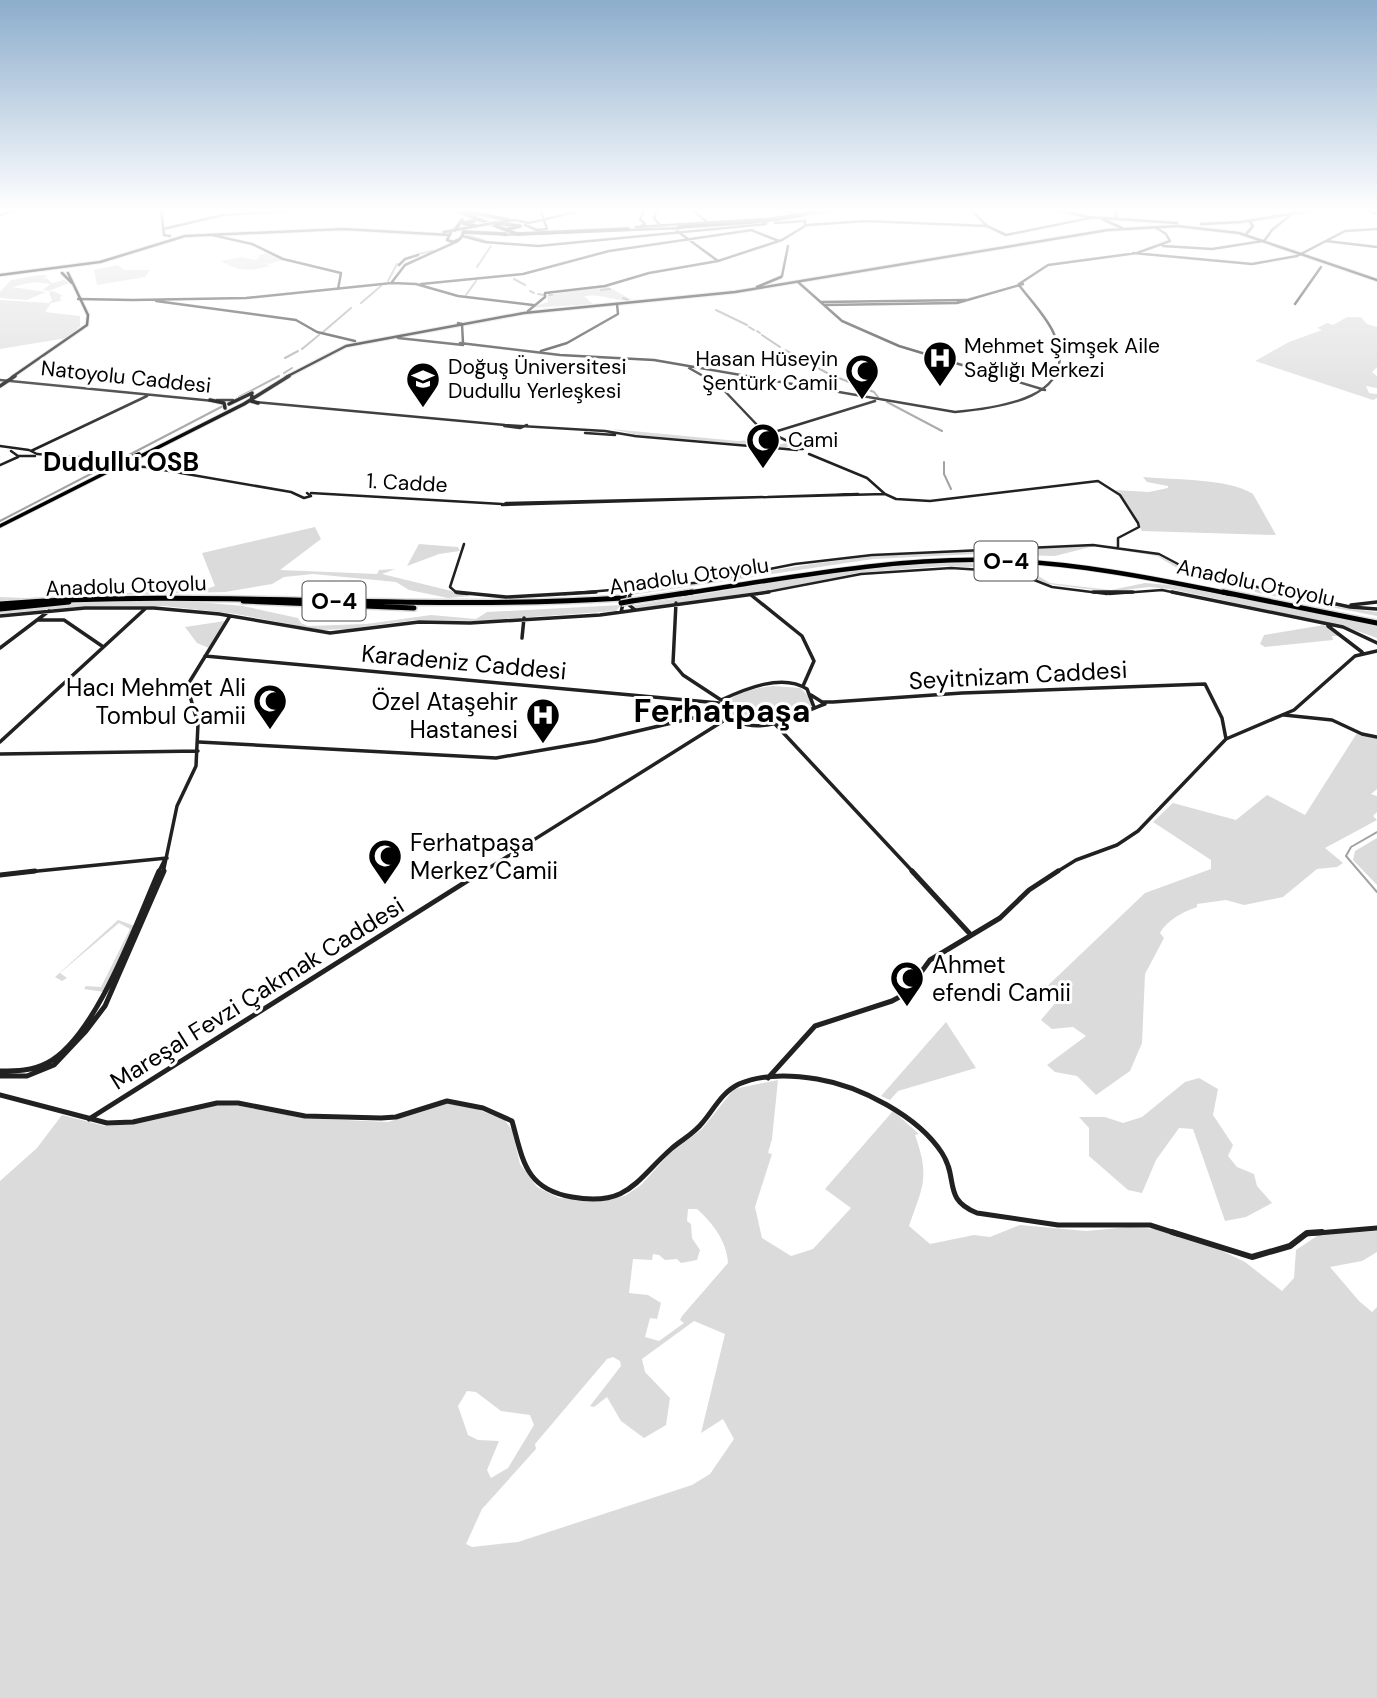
<svg xmlns="http://www.w3.org/2000/svg" width="1377" height="1698" viewBox="0 0 1377 1698" font-family="'DM Sans',sans-serif">
<style>
.green{fill:#dbdbdb;fill-rule:evenodd}
.lines{fill:none;stroke-linecap:round;stroke-linejoin:round}
.stream{stroke:#a2a2a2;stroke-width:2}
.primary-far1-casing{stroke:#dbdbdb;stroke-width:4.5}
.primary-casing{stroke:#dbdbdb;stroke-width:5}
.highway-far2-casing{stroke:#dbdbdb;stroke-width:5}
.highway-far1-casing{stroke:#dbdbdb;stroke-width:6}
.highway-casing{stroke:#dbdbdb;stroke-width:8}
.secondary-far3{stroke:#212121;stroke-width:2.5}
.secondary-far2{stroke:#212121;stroke-width:3.5}
.secondary-far1{stroke:#212121;stroke-width:5}
.secondary{stroke:#212121;stroke-width:6}
.primary-far1{stroke:#000;stroke-width:2.5}
.primary{stroke:#000;stroke-width:3.5}
.highway-far2{stroke:#000;stroke-width:3.5}
.highway-far1{stroke:#000;stroke-width:4.5}
.highway{stroke:#000;stroke-width:5}
.primary-bridge-casing{stroke:#dbdbdb;stroke-width:4.5;stroke-linecap:butt}
.highway-bridge-casing{stroke:#dbdbdb;stroke-width:8;stroke-linecap:butt}
.primary-bridge{stroke:#000;stroke-width:2.5}
.highway-bridge{stroke:#000;stroke-width:5}
.labels{text-anchor:middle;dominant-baseline:central;stroke-width:6;stroke-linejoin:round;paint-order:stroke}
.far-poi-label{font-size:21px;fill:#000;stroke:#fff;text-anchor:start}
.far-street-label{font-size:21px;fill:#000;stroke:#fff}
.shield{fill:#fff;stroke:#4c4c4c;stroke-width:2}
.shield-label{font-size:23px;font-weight:bold;fill:#000}
.street-label{font-size:24px;fill:#000;stroke:#fff}
.poi-label{font-size:24px;fill:#000;stroke:#fff;text-anchor:end}
.far-district-label{font-size:26px;font-weight:bold;fill:#000;stroke:#fff}
.district-label{font-size:32px;font-weight:bold;fill:#000;stroke:#fff}
</style>
<rect width="100%" height="100%" fill="#fff"/>
<path class="green" d="M266,253l18,7 -16,4 -6,-2 9,4c-22,5 -31,6 -50,-5l21,-4 17,4 -3,-2 4,-2 -3,-1z
M118,265l6,5h26l-5,7 -48,8 -3,-15z
M39,275h8l-4,4 8,-4 -5,3 6,5 12,-3 5,3 -20,8 -6,-1 7,-6 -16,-2 -22,5 34,5 -19,8 -27,-2v-6l11,-12z
M607,286l25,14c-18,2 -29,-7 -48,-4l9,8 -63,4 18,-6 -1,-7z
M53,291l10,5 -3,1 1,4 -10,2 -6,9 35,4v10l-13,12 -67,11v-49l49,3 3,-3 -3,-8z
M1347,317h14l6,7 10,3v40l-5,5 5,4v12l-11,-2 3,7 8,1v4l-4,2 -118,-39 34,-19 33,-12 -5,-2 10,-5 6,2z
M611,429l127,12 27,-2 13,6 8,-2 5,2 -6,3 -146,-13z
M1143,477c31,3 85,1 110,17l23,41 -134,-4 -20,-34 -7,-7 34,2 19,-4v-2l-21,-4z
M315,527l6,12 -41,31 97,4 2,-4 16,-1 -13,5 90,22 -24,2 -39,-8 -13,-8 -83,-8 -29,3 -12,7 -47,8 -128,3 -97,7v-5l26,1 180,-9 9,-3 -13,-33z
M419,544l39,3 2,4 -21,3 -32,12z
M1093,545l62,9 46,23 130,29 46,6v4l-118,-23 -72,-19 -30,-18 -63,-10 -39,10 -79,-2 -103,5 -241,36 6,-5c74,-7 147,-24 221,-32 77,-10 156,-9 234,-13z
M939,562l72,3 16,4 23,14 61,7 34,-7 36,3 196,38v14l-34,-12 -173,-37 -21,-2 -32,4 -22,-1 -47,-6 -38,-15 -66,-3 -87,7 -73,15 -148,21 -5,-3 214,-36z
M186,601l57,5 55,12 3,5 7,3 58,-2 65,-9 45,4 11,-7 134,-7 -5,6 -139,10 -62,-1 -67,9 -28,1 -84,-16 -72,-8h-77l-87,8v-3l94,-9z
M225,621l-16,27 -12,-5 -12,-16z
M1324,625l15,11h-7l1,4 -68,7 -5,-3 4,-9z
M773,686l28,2 13,15c-16,19 -52,21 -75,17l-10,-9 -3,-9c14,-11 29,-14 47,-16z
M1357,733l20,5v51l-6,5 6,2v16l-4,4 4,4 -52,28 18,15 -6,4 -20,2 -34,28 -39,8 -18,-5 -29,4v3c-14,5 -30,13 -37,26l4,5 -19,36 -3,69 -12,28 -34,24 -19,-19 -22,-4 -8,-7 39,-29 -13,-9 -21,2 -11,-9 16,-19 -16,-9 104,-99 66,-24v-9l-58,-38 20,-19 63,17 31,-25 38,20z
M1377,838v47l-24,-25 2,-9z
M118,920l17,6 -31,66 -20,-3 2,-3 15,1 29,-58 -11,-6 -59,50 7,5 -5,3 -7,-4z
M946,1022l30,46 -78,23 -8,9 -9,-4z
M1199,1078l19,11 -5,26 20,30 -5,11 9,11 17,7 3,12 15,17 -26,14 -21,4 -32,-92 -14,-1 -23,32 -14,33 -14,-3 -39,-34v-28l-10,-11h26l18,6 19,-6 43,-35z
M778,1080l-6,59 -4,14 4,1 -17,53 7,31 29,18 22,-7 38,-41 -26,-19 68,-78 26,23 -4,1c15,42 8,51 -6,91l21,18 44,-9 16,2 30,-12 66,6 43,-4 28,2 57,18 31,15 37,29 12,-13 2,-28 24,-16 57,-3v21l-15,9 -32,6 29,34 13,11 5,-5v391h-1377v-517l37,-33 25,-33 43,11 27,-2 86,-19 22,1 63,12 85,4 59,-19 29,6 28,10 8,11 8,34 17,23 22,11 41,2 25,-4 16,-11 29,-32 32,-24 32,-40zM688,1209h9c16,14 30,33 31,54l-46,53 -2,4 4,3 -25,18 -14,-4 5,-19 7,1 4,-16 -13,-8 -19,-2 4,-34 19,1 1,-6 6,1 6,5 12,-1 4,4 16,-3 3,-10 -8,-12 -1,-14 -4,-3zM694,1321l31,13 -24,99 22,-14 11,20 -24,35 -18,11 -174,57 -46,5 -6,-3 16,-35 54,-60 -1,-5 72,-85 6,-2 7,4 1,5 -31,40 4,1 13,-10 14,24 23,17 22,-13 4,-27 -25,-26 -3,-13zM467,1391l9,1 25,19 29,4 4,10 -26,43 -17,10 -4,-8 12,-29 -21,-1 -10,-5 -10,-29z"/>
<g class="lines">
<path class="stream" d="M467,235l19,6
M418,254l15,-3
M477,267l14,-21
M514,279l11,6
M388,281l9,-17
M601,290l9,-1
M530,291l4,2
M538,294l6,1
M466,295l10,-14
M549,295h3
M623,298l5,2
M361,303l20,-17
M716,310l31,15
M749,327l5,3
M757,331l3,2
M323,332l28,-24
M762,335l18,12
M302,349l17,-14
M785,350l44,24 45,18 4,5
M285,358l13,-7
M284,373l8,-5
M239,397l40,-21
M887,402l55,29
M127,456l96,-50
M944,462v12l7,15
M0,521l106,-55
M1377,832l-26,15 -5,9 31,36"/>
<g class="primary-far1-casing">
<path id="primary-far1" d="M1052,209l36,8 89,6
M1102,219l20,9
M494,223l21,-3 -20,3
M1201,224l40,-2 81,-13
M444,232l38,-7
M451,232l-4,8 6,2 7,-3 5,-8
M1247,233l6,-7 -3,-4
M62,273l10,10
M0,275l100,-13 85,-26 158,-7 107,6
M757,287l24,-10
M12,377l75,-52 1,-10 -20,-42
M286,377l60,-31 178,-33 211,-21 373,-62 69,-4 62,7 138,47"/>
</g>
<g class="primary-casing">
<path id="primary" d="M0,386l15,-10
M252,396l-1,5 7,2
M210,400l14,3 1,5
M229,404l23,-11
M131,461l113,-57 45,-28
M113,464l26,-10
M0,526l119,-60"/>
</g>
<g class="highway-far2-casing">
<path id="highway-far2" d="M452,209l65,25 111,-5
M464,211l45,9
M474,221l-11,2 12,3
M495,223l25,3 -12,3
M679,227l74,-5 83,-13
M455,230l7,-10
M463,232l43,2"/>
</g>
<g class="highway-far1-casing">
<path id="highway-far1" d="M680,594c103,-15 206,-36 310,-34 82,2 162,18 241,34"/>
</g>
<g class="highway-casing">
<path id="highway" d="M1223,592l154,31
M243,601l171,7
M632,601l60,-9
M0,604c207,-16 415,8 622,-6
M0,609l69,-7"/>
</g>
<path class="secondary-far3" d="M161,209l3,26 6,1
M657,209l-3,9 6,7
M691,209l16,13
M784,209l9,5
M970,209l17,17 19,9 84,-17
M1116,209v9
M1365,209l12,5
M832,211l11,-2
M0,215l20,-6
M515,220l14,3 59,-14
M763,222l43,-7
M775,223l30,-2
M525,225l12,5 10,-1 -7,-20
M807,225l59,-4 121,5
M641,226l4,-2 -5,-5 5,-10
M636,227l128,-8
M163,229l60,-14 99,-6
M751,230l28,11
M677,231l41,30
M212,235l40,9 31,15 58,14 -3,16
M504,235l177,-7
M462,236l23,6 53,4 228,-22
M1264,241l8,-11 26,-21
M1326,241l51,6
M1163,246l49,3 51,-8
M1133,253l119,11 45,-8 48,-25 32,-2
M399,265l6,-6 13,-4
M782,276l6,-30
M392,282l13,-17 53,-24
M798,282l44,39 57,25 146,44
M421,284l102,-10 86,-23 143,-21
M1019,284l29,-19 89,-12 33,-12 -4,-7 -11,-7
M78,299l55,1
M133,300l113,-2 146,-15 24,1 42,12 75,9
M156,301l140,19 21,12 38,9
M821,302l145,-2
M1295,304l26,-37
M824,305l133,-2 66,-19
M528,311l17,-14v-4l60,-7 44,-13 69,-12 64,-21 23,-14v-6
M458,323l4,1 1,19
M398,338l65,7
M460,343l100,12 94,5 301,52c44,-4 127,-14 99,-78 -7,-17 -24,-34 -35,-49
M541,351l26,-8 51,-29 -1,-10
M689,368l30,17 41,43 40,19
M0,380l214,21
M217,400h16
M255,402l250,23 100,6 30,5
M504,426l16,2 7,-3
M585,433l30,2
M771,433l104,-32
M634,436l163,14
M0,446l29,4 8,4 81,6
M795,447l8,2h-9z
M11,451l7,5h17
M31,451l116,-55
M809,454l58,24 18,16 11,5 34,2 168,-20 22,14 18,28 1,4 -21,11v9
M0,465l18,-8
M122,466l24,1 145,25 13,6 7,-2 -4,-3
M311,493l191,11
M768,497l-266,8 4,-2z
M768,497l90,-3
M768,497l117,-3
M464,544l-14,43 7,6 11,1
M564,594l141,-12 90,-18 77,-9 221,-10 66,9 36,19 93,21
M625,594l1,-4
M630,594l5,-3
M757,594l104,-20 90,-6 63,4 38,15 55,7
M1109,594l53,-4 19,4"/>
<path class="secondary-far2" d="M456,592l50,5 90,-5
M633,592l-3,2 -2,10 7,6
M1093,592h40
M1172,592l171,35 34,16
M1280,592l70,15 27,2
M751,595l51,41 12,25 -11,25
M676,603l-3,60 10,12 38,25
M1351,605l26,-3
M621,612l5,-20
M0,616l85,-8h69l65,6 111,19 89,-11 51,1 130,-8 169,-23
M37,620h27l38,26
M1328,626l34,26
M522,638l2,-20
M0,648l49,-37
M205,656l514,47
M811,695l11,7h11l129,-9 243,-9 17,34 4,21
M721,700c24,-11 61,-27 86,-11l7,18
M722,710c31,33 69,6 103,-6
M1284,715l48,5 30,14 15,3
M775,724l139,149
M0,742l146,-134
M199,742l297,16 99,-17 128,-30
M0,754l198,-3
M18,873l149,-15
M158,873l6,-12
M163,873l14,-67 19,-40 2,-42 -8,-28v-15l40,-65
M481,873l247,-155
M1055,873l21,-13 41,-15 21,-14 88,-92 68,-29 61,-54 22,-5"/>
<path class="secondary-far1" d="M912,871l59,64
M0,875l35,-4
M0,1071c16,0 32,0 47,-8 49,-25 89,-140 112,-192
M0,1076h27l27,-11 32,-34 19,-25 59,-135
M768,1078l47,-52 77,-25 13,-7 25,-34 70,-42 29,-28 29,-19
M0,1095l107,28 26,-1 84,-19h21l67,13 76,2 15,-1 51,-16 36,7 29,13c11,39 13,68 60,76 56,10 64,-17 99,-48 10,-9 23,-15 32,-27 11,-13 19,-30 36,-38 23,-10 54,-9 78,-5 43,7 101,37 125,74 17,26 0,46 35,60l81,12h92l28,9
M89,1119l394,-248
M1306,1234l71,-6"/>
<path class="secondary" d="M1172,1232l80,25 38,-11 17,-13 15,-1"/>
<use href="#primary-far1" class="primary-far1"/>
<use href="#primary" class="primary"/>
<use href="#highway-far2" class="highway-far2"/>
<use href="#highway-far1" class="highway-far1"/>
<use href="#highway" class="highway"/>
<g class="primary-bridge-casing">
<path id="primary-bridge" d="M482,225l12,-2"/>
</g>
<g class="highway-bridge-casing">
<path id="highway-bridge" d="M621,603l11,-2"/>
</g>
<use href="#primary-bridge" class="primary-bridge"/>
<use href="#highway-bridge" class="highway-bridge"/>
</g>
<linearGradient id="sky" x2="0" y2="1"><stop stop-color="#8cadcc"/><stop offset="0.47" stop-color="#fff"/><stop offset="1" stop-color="#fff" stop-opacity="0"/></linearGradient>
<rect width="1377" height="447" fill="url(#sky)"/>
<defs>
<g id="hospital-pin" transform="scale(1.75)"><path d="M0 17L-7.5 6A9.5 9.5 0 1 1 7.5 6Z" fill="#000" stroke="#fff"/><path d="M-5-5h3v3.5h4V-5h3V5h-3V1.5h-4V5h-3Z" fill="#fff"/></g>
<g id="mosque-pin" transform="scale(1.75)"><path d="M0 17L-7.5 6A9.5 9.5 0 1 1 7.5 6Z" fill="#000" stroke="#fff"/><path d="M3.5-4.9A6 6 0 1 0 3.5 4.9A5 5 0 1 1 3.5-4.9Z" fill="#fff"/></g>
<g id="university-pin" transform="scale(1.75)"><path d="M0 17L-7.5 6A9.5 9.5 0 1 1 7.5 6Z" fill="#000" stroke="#fff"/><path d="M0-5L7-2L0 1L-7-2ZM-4 1L0 2.5L4 1V4Q0 6-4 4Z" fill="#fff"/></g>
</defs>
<g fill-rule="evenodd">
<use href="#hospital-pin" x="940" y="358"/>
<use href="#mosque-pin" x="862" y="371"/>
<use href="#university-pin" x="423" y="379"/>
<use href="#mosque-pin" x="763" y="440"/>
<use href="#mosque-pin" x="270" y="701"/>
<use href="#hospital-pin" x="543" y="715"/>
<use href="#mosque-pin" x="385" y="856"/>
<use href="#mosque-pin" x="907" y="978"/>
</g>
<g class="labels">
<g class="far-poi-label">
<text x="964" y="346">Mehmet Şimşek Aile<tspan x="964" dy="24">Sağlığı Merkezi</tspan></text>
<text x="838" y="359" text-anchor="end">Hasan Hüseyin<tspan x="838" dy="24">Şentürk Camii</tspan></text>
<text x="448" y="367">Doğuş Üniversitesi<tspan x="448" dy="24">Dudullu Yerleşkesi</tspan></text>
<text x="788" y="440">Cami</text>
</g>
<g class="far-street-label">
<text transform="translate(126 377) rotate(6)">Natoyolu Caddesi</text>
<text transform="translate(407 483) rotate(3)">1. Cadde</text>
<text transform="translate(689 576) rotate(-8)">Anadolu Otoyolu</text>
<text transform="translate(1256 583) rotate(12)">Anadolu Otoyolu</text>
<text transform="translate(126 586) rotate(-2)">Anadolu Otoyolu</text>
</g>
<g class="shield">
<rect x="974.5" y="541.5" width="63" height="39" rx="5"/>
<rect x="302.5" y="581.5" width="63" height="39" rx="5"/>
</g>
<g class="shield-label">
<text x="1006" y="561">O-4</text>
<text x="334" y="601">O-4</text>
</g>
<g class="street-label">
<text transform="translate(464 662) rotate(5)">Karadeniz Caddesi</text>
<text transform="translate(1018 675) rotate(-3)">Seyitnizam Caddesi</text>
<text transform="translate(257 993) rotate(-32)">Mareşal Fevzi Çakmak Caddesi</text>
</g>
<g class="poi-label">
<text x="246" y="687">Hacı Mehmet Ali<tspan x="246" dy="28">Tombul Camii</tspan></text>
<text x="518" y="701">Özel Ataşehir<tspan x="518" dy="28">Hastanesi</tspan></text>
<text x="410" y="842" text-anchor="start">Ferhatpaşa<tspan x="410" dy="28">Merkez Camii</tspan></text>
<text x="932" y="964" text-anchor="start">Ahmet<tspan x="932" dy="28">efendi Camii</tspan></text>
</g>
<g class="far-district-label">
<text x="121" y="462">Dudullu OSB</text>
</g>
<g class="district-label">
<text x="722" y="711">Ferhatpaşa</text>
</g>
</g>
</svg>
